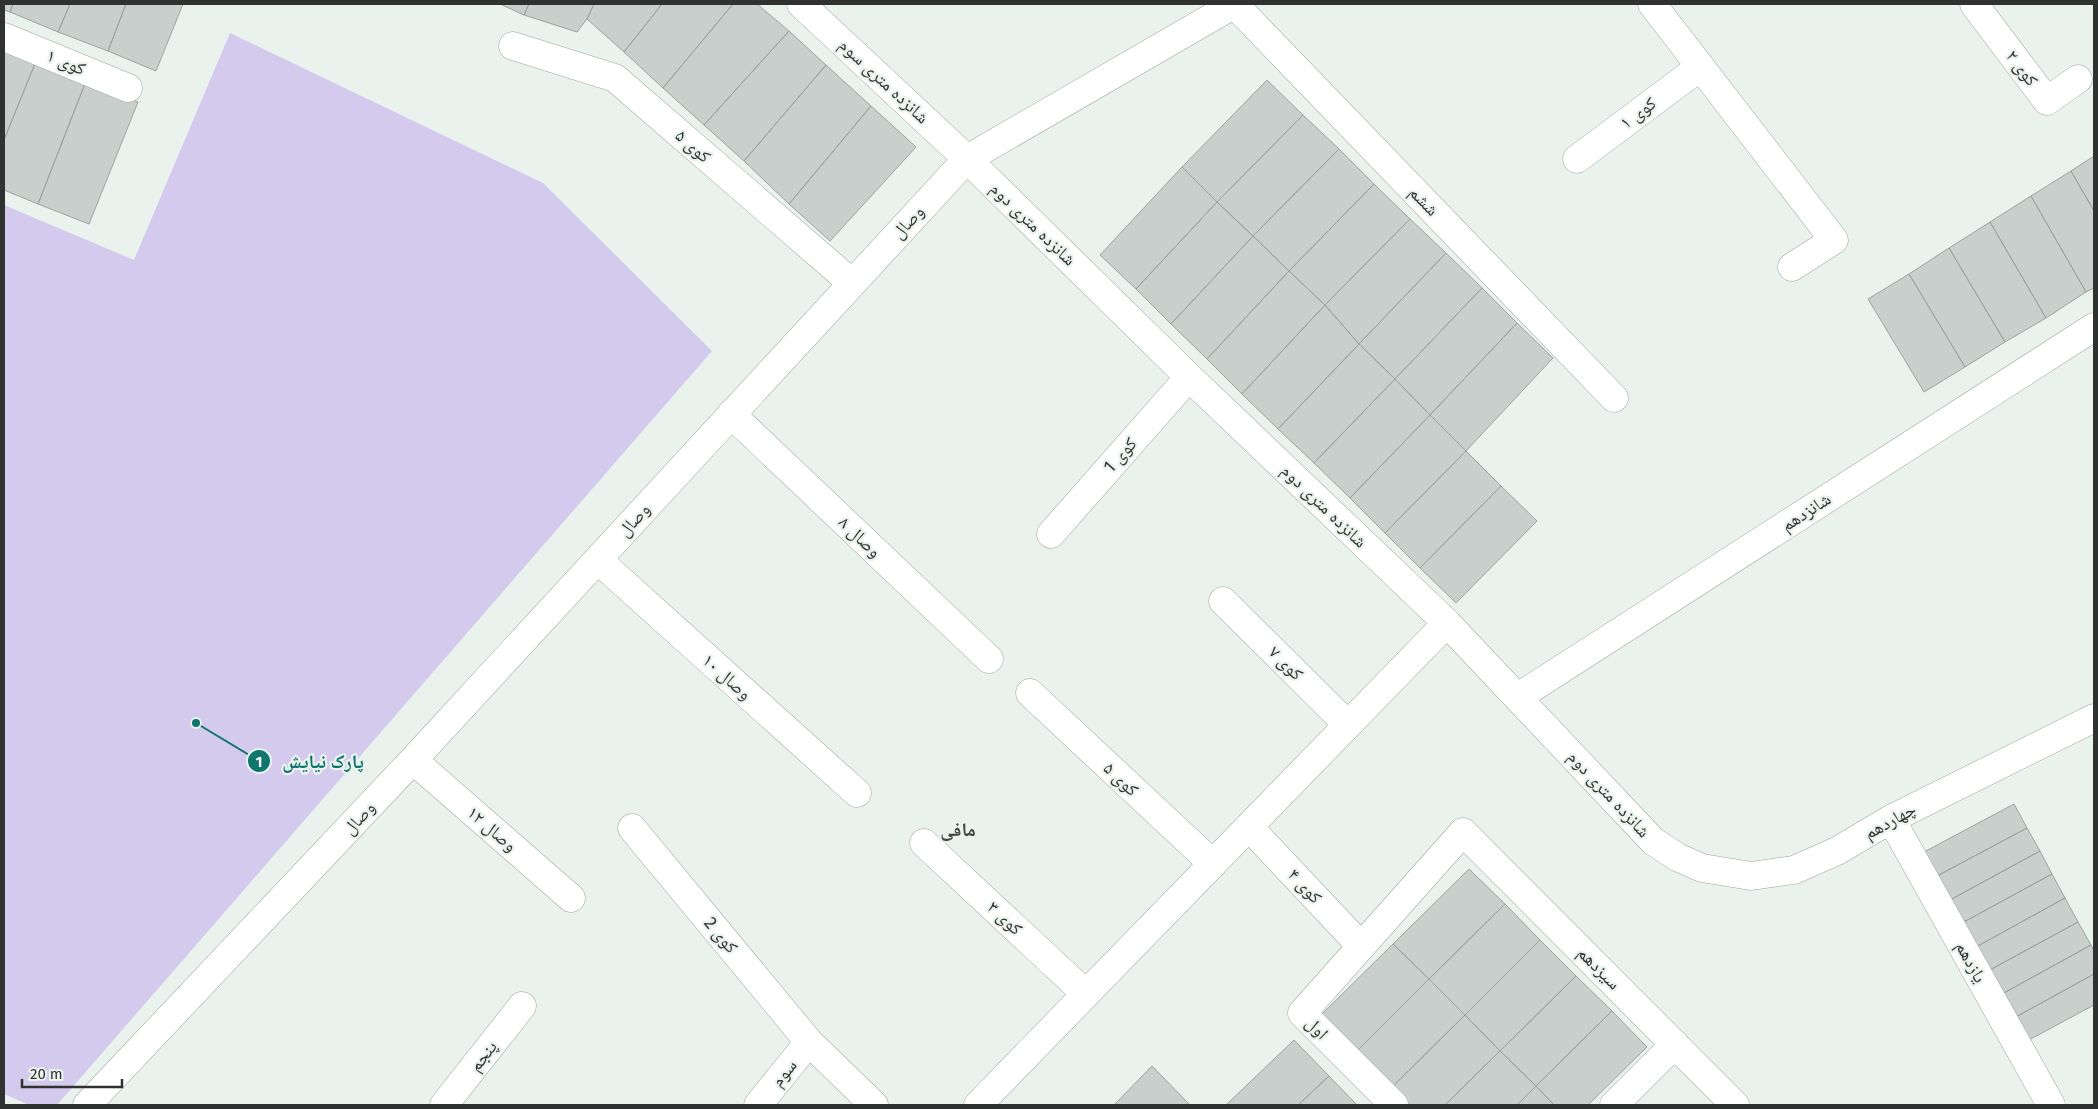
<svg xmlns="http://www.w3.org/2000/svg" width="2098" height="1109" viewBox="0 0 2098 1109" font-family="'Fira Sans','Noto Naskh Arabic',sans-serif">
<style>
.green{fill:#d4caed}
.building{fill:#c8cfcc;stroke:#9ca3a0}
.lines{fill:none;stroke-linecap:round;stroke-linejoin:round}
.minor-casing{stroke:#9fa5a2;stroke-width:29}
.minor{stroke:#fff;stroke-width:28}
.labels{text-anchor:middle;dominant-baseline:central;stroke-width:4.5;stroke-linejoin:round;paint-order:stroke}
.street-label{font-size:18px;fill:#303231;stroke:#eaf2ee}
.neighbourhood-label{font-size:19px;font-weight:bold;fill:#404643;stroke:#eaf2ee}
.leader{fill:none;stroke:#0f766e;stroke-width:2}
.callout-dot{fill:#0f766e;stroke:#eaf2ee;stroke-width:2}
.mark-label{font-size:15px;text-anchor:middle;font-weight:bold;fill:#fff}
.callout-label{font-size:19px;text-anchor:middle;font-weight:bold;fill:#0f766e;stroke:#eaf2ee;stroke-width:4.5;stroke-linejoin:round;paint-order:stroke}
</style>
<rect width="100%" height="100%" fill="#eaf2ee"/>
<path class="green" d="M230,33l313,150 169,168 -655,754h-28l-25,-11v-889l130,55z"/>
<path class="building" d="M4,4h9l-3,8 -6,-2z
M13,4h57l-12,28 -48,-20z
M70,4h56l-18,47 -50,-19z
M126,4h57l-27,67 -48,-20z
M500,4h29l-5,11z
M529,4h65l-7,15 -10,13 -53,-17z
M594,4h68l-38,48 -37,-33z
M662,4h71l-70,84 -39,-36z
M733,4h24l32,27 -85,94 -41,-37z
M789,31l37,34 -82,96 -40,-36z
M4,49l32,12 -32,79z
M36,61l50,20 -48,123 -34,-14v-50z
M826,65l45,41 -82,98 -45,-43z
M1267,80l36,35 -86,87 -35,-35z
M86,81l52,21 -49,122 -51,-20z
M871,106l45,41 -86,94 -41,-37z
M1303,115l36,34 -86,87 -36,-34z
M1339,149l35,35 -85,87 -36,-35z
M2094,156v55l-23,-40z
M1182,167l35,35 -81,87 -36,-34z
M2071,171l23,40v77l-8,4 -55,-96z
M1374,184l36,35 -85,86 -36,-34z
M2031,196l55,96 -40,26 -56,-96z
M1217,202l36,34 -82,88 -35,-35z
M1410,219l36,34 -87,91 -34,-39z
M1990,222l56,96 -41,24 -56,-94z
M1253,236l36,35 -82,88 -36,-35z
M1949,248l56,94 -40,25 -56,-93z
M1446,253l36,35 -87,91 -36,-35z
M1289,271l36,34 -83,89 -35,-35z
M1909,274l56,93 -41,25 -56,-93z
M1482,288l35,35 -87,92 -35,-36z
M1325,305l34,39 -81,85 -36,-35z
M1517,323l36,35 -87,93 -36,-36z
M1359,344l36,35 -81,84 -36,-34z
M1395,379l35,36 -80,83 -36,-35z
M1430,415l36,36 -81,82 -35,-35z
M1466,451l35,35 -81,82 -35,-35z
M1501,486l36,35 -81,82 -36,-35z
M2014,804l13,24 -90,48 -13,-24z
M2027,828l13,23 -90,49 -13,-24z
M2040,851l12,23 -90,49 -12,-23z
M1469,869l36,35 -76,75 -36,-35z
M2052,874l13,24 -89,49 -14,-24z
M2065,898l13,24 -90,49 -12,-24z
M1505,904l35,36 -75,75 -36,-36z
M2078,922l13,23 -89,49 -14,-23z
M1540,940l36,36 -76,75 -35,-36z
M1393,944l36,35 -73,73 -36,-36z
M2091,945l3,6v23l-80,44 -12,-24z
M2094,974v31l-67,36 -13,-23z
M1576,976l36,35 -76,75 -36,-35z
M1429,979l36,36 -74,73 -35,-36z
M1612,1011l35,36 -59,58h-34l-18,-19z
M1465,1015l35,36 -55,54h-36l-18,-17z
M1294,1040l35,36 -31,29h-72z
M1500,1051l36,35 -19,19h-72z
M1152,1066l38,39h-76z
M1329,1076l28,29h-59z
M1536,1086l18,19h-37z"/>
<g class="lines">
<g class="minor-casing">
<path id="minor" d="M801,4l166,155 222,218 258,246 206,218 24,16 25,11 49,8 43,-6 43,-19 54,-32 203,-101
M1234,4l380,394
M1652,4l182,236 -42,27
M1974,4l73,97 31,-22
M4,37l124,51
M513,46l102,32 237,205
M1577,159l123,-92
M731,414l258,245
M1051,534l138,-157
M598,560l259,233
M1223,601l125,124
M1030,693l183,171
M1518,697l576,-370
M413,760l158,138
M1891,819l160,286
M1249,827l112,119
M632,828l177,214 65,63
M924,843l162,151
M87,1105l326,-345 554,-601 268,-155
M444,1105l78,-99
M758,1105l51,-63
M978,1105l469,-482
M1394,1105l-92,-92 161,-181 272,273
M1614,1105l61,-61"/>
</g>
<use href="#minor" class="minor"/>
</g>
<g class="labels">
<g class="street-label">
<text transform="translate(66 62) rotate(23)">کوی ۱</text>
<text transform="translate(2022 68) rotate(53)">کوی ۲</text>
<text transform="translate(884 81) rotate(43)">شانزده متری سوم</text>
<text transform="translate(1638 113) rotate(-37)">کوی ۱</text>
<text transform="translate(693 146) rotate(41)">کوی ۵</text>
<text transform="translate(1424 201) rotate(46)">ششم</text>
<text transform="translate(908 222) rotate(-47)">وصال</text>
<text transform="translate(1033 224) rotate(44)">شانزده متری دوم</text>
<text transform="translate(1120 455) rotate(-48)">کوی 1</text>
<text transform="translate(1324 506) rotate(44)">شانزده متری دوم</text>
<text transform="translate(1806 512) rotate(-33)">شانزدهم</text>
<text transform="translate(634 520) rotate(-48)">وصال</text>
<text transform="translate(860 537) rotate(44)">وصال ۸</text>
<text transform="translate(1286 663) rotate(45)">کوی ۷</text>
<text transform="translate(727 677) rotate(42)">وصال ۱۰</text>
<text transform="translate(1121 779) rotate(43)">کوی ۵</text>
<text transform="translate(1609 794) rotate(47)">شانزده متری دوم</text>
<text transform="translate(359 818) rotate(-47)">وصال</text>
<text transform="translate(1890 821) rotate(-29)">چهاردهم</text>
<text transform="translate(492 829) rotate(41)">وصال ۱۲</text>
<text transform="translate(1305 886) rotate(47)">کوی ۴</text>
<text transform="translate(1005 918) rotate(43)">کوی ۳</text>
<text transform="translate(721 935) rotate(50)">کوی 2</text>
<text transform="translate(1971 962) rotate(61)">یازدهم</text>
<text transform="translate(1599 968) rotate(45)">سیزدهم</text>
<text transform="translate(1317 1028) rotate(46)">اول</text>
<text transform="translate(483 1056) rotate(-52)">پنجم</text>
<text transform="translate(784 1073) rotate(-51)">سوم</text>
</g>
<g class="neighbourhood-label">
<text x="958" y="829">مافی</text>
</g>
</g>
<path class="leader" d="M196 723L259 761"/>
<g class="callout-dot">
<circle cx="196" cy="723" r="5"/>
<circle cx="259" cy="761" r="12"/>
</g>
<g class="mark-label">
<text x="259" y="767">1</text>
</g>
<g class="callout-label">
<text x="323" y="768">پارک نیایش</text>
</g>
<rect width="2098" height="1109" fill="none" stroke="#303231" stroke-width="10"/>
<path d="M22 1079v8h100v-8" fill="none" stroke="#303231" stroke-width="2.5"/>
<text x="30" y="1079" font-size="15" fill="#303231" stroke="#eaf2ee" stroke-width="4" paint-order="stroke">20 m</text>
</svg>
